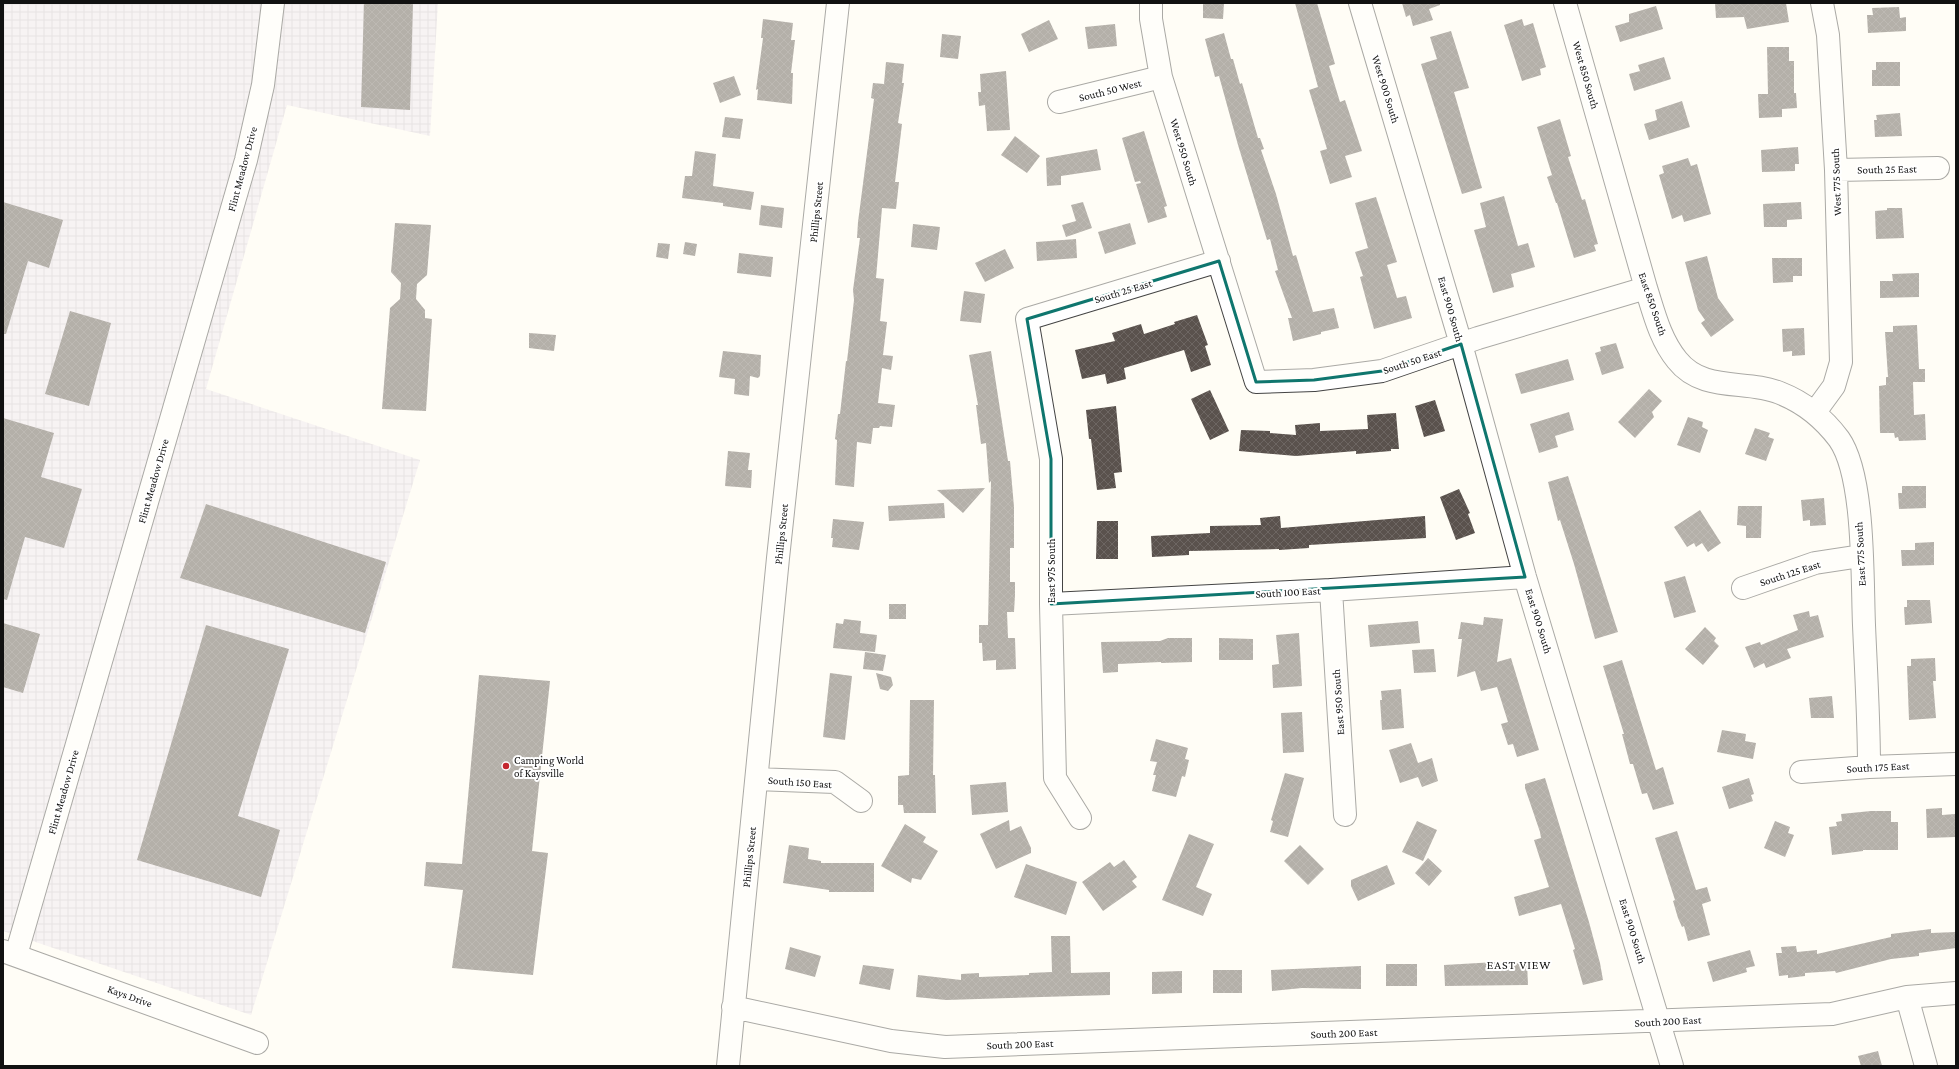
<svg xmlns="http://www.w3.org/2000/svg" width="1959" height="1069" viewBox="0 0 1959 1069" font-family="'Crimson Pro',serif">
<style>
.industrial{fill:url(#industrial-grid)}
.building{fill:url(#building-cross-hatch)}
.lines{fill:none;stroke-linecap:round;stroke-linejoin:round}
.minor-casing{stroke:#444;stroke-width:24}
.minor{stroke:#fff;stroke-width:22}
.marked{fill:none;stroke:#0f766e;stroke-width:3;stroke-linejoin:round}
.poi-dot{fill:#c4262e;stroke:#fff;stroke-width:1.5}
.labels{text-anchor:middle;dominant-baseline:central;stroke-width:4;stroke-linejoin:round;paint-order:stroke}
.street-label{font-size:11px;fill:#111;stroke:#fff}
.poi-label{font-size:11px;fill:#111;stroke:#fff;text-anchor:start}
.neighbourhood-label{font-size:12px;letter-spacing:1px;fill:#111;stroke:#fff}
</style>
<defs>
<pattern id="industrial-grid" width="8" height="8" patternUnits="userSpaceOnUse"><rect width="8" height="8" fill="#eee6ef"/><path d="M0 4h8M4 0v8" fill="none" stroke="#cbc4cc"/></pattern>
<pattern id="building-cross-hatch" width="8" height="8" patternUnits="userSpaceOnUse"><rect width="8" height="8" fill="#5a524d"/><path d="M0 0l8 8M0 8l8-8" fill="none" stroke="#6d6662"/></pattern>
</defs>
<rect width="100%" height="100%" fill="#fffdf5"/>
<path class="industrial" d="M3,3h435l-8,133 -143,-31 -81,284 214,71 -169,555 -248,-84z"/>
<path class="building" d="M364,3h49l-3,107 -49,-3z
M1203,3h21l-1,16 -20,-1z
M1295,3h22l18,61 -6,2 11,36 5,-2 17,51 -17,5 7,21 -22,7 -10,-33 7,-2 -18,-59 9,-3z
M1402,3h38v2l-11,4 4,11 -20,6 -3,-11 -4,2z
M1715,3h71l3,19 -42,7 -3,-12 -28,1z
M1656,6l7,23 -43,13 -5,-16 14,-4v-8z
M1899,7l1,11 6,-1v14l-38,2 -1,-18h6l-1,-7z
M763,19l30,4 -2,17h4l-4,33h2l-1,31 -35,-4 1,-11 -2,1 7,-52h-2z
M1522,19l2,7 9,-3 13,44 -6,2 1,6 -19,6 -18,-56z
M1049,20l9,19 -29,13 -8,-18z
M1115,24l2,22 -29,3 -3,-22z
M1451,31l18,57 -15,4 28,96 -20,6 -41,-130 16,-5 -7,-22z
M1224,33l7,26h2l7,25 2,-1 16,55h2l4,11 -3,1 15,44 17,62 3,-1 17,57 21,-4 5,20 -18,4v2l-28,7 -5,-23h4l-17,-47 3,-1 -8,-31 -3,1 -29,-95 -19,-69 -4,1 -10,-38z
M942,34l19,2 -3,23 -18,-2z
M1767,47h22v14h5v32h2l1,15 -15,1v8l-23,1 -1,-24h10z
M1664,57l7,22 -37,12 -5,-17 11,-3 -2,-6z
M886,62l18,2 -2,19h2l-6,40 4,1 -7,58h4l-3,27 -14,-1 -6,70 8,1 -4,42 7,1 -4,33 10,1 -2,14 -9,-2 -4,35 17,2 -3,22 -12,-1 -1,2h-6l-2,16 -14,-2 -3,45 -19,-2 2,-45 -2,-1 3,-25h2l6,-53h1l7,-61 -1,-10 7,-52h-3l1,-16 16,-123 -3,-1 2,-15 11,1z
M1876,62h24v24h-28v-16h4z
M1006,71l4,59 -23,1 -2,-26 -6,1 -1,-14h3l-1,-18z
M734,76l7,19 -21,8 -7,-20z
M1682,101l8,26 -41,13 -5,-16 13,-4 -2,-10z
M1900,113l2,23 -27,1 -1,-17h3l-1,-5z
M725,117l18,2 -3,20 -18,-2z
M1560,119l11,37 -3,1 14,43 3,-1 13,45 -4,1 2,6 -22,7 -17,-55h-1l-9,-26 5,-2 -15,-48z
M1144,131l23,75 -3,1 3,10 -19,6 -12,-39 5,-1 -1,-2 -5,1 -13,-44z
M1015,136l25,20 -13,17 -26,-18z
M1798,147l1,17h-4v7l-33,1 -1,-22z
M1097,149l4,21 -40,6v9l-14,1 -1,-28z
M695,151l21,3 -3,32 41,6 -3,18 -28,-4v-3l-41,-5 3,-22h7z
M1688,158l3,8 6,-2 14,50 -27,8 -2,-7 -10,4 -13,-44 5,-2 -2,-7z
M1504,196l14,50 10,-3 7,24 -24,7 3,13 -21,6 -19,-63 12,-3 -6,-24z
M1376,197l21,65 -10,3 10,33 9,-2 6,22 -38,11 -14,-52 3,-1 -8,-24 13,-4 -13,-45z
M3,202l60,18 -14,48 -21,-7 -22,73h-3z
M1083,202l9,26 -26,9 -4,-12 14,-4 -5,-16z
M1801,202l1,17 -15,1v7h-23l-1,-23z
M761,205l23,3 -2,20 -23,-3z
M1887,208h15l2,30 -28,1 -1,-28 12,-1z
M395,223l36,2 -4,50 -10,9 -1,15 9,11v8l7,1 -6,92 -44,-2 8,-101 10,-9 1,-16 -10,-11z
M1130,223l6,21 -31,10 -7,-22z
M913,224l27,3 -3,23 -26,-3z
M1076,239l1,19 -40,3 -1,-19z
M685,242l12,2 -2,12 -12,-2z
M658,243l12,1 -2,15 -12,-2z
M1005,249l9,19 -29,14 -10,-19z
M739,253l34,4 -2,20 -34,-4z
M1707,256l11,42 16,22 -23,17 -10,-14 4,-3 -7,-10 -13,-48z
M1772,258h30v18h-9v6l-20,1z
M1919,273v24l-39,1v-17h13l-1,-7z
M964,291l21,3 -4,29 -21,-2z
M70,311l41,12 -22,83 -44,-12z
M1197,315l11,30 -3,1 6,19 -20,7 -7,-22 -60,18 2,11 -19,5 -2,-10 -23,5 -7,-29 40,-9 -3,-8 29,-9 3,10 31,-10 -1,-2z
M1917,325l2,44h6v13h-12l1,33 11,-1 1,26 -27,1 -1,-4 -3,1 -1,-5h-14l-1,-47 7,-1v-8h2l-3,-45h8v-6z
M1804,328l1,27 -13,1v-5l-9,1 -1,-23z
M529,333l27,2 -2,16 -25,-3z
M1616,343l8,25 -22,7 -7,-22 6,-2 -1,-4z
M723,351l38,4 -1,21 -2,2 -8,-2 -1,20 -15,-2 1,-15 -16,-2z
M991,351l17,110h2l4,46v41h-4v34h5v13l-1,17h-7l1,26h7l1,31 -20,1v-10l-13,1 -1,-18h-3v-18h9l3,-144 -2,2 -3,-40 -5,1 -5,-39h2l-9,-50z
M1568,359l6,21 -53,14 -6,-20z
M1649,389l13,12 -10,11 2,5 -19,21 -17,-16z
M1210,390l19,41 -19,9 -19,-41z
M1435,400l10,31 -21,6 -9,-31z
M1116,406l6,66 -8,1 2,15 -19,2 -6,-51h-2l-3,-29z
M1569,412l5,18 -19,6 3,11 -19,6 -9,-29z
M1396,413l3,36h-8v2l-35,3v-3l-60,5 -57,-5 2,-21 29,1v2l26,2 -1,-10 25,-2v8l48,-2 -1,-14z
M1688,417l15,5 -1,5 6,3 -8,23 -23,-8z
M3,418l51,15 -13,44 41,12 -18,59 -39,-11 -18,63 -4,-1z
M1755,428l15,5 -2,4 6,2 -8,22 -21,-7z
M728,451l22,2 -2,17h4l-1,18 -26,-2z
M1568,476l50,156 -23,7 -21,-75 -14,-44 -2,1 -10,-39z
M1902,486h24v22l-27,1 -1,-16h4z
M985,488l-22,25 -26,-23z
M1459,489l11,24 -2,1 7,19 -19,7 -16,-43z
M1824,498l2,27 -16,1v-6l-7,1 -2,-21z
M944,503l1,15 -56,3 -1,-15z
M206,504l180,58 -21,71 -185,-55z
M1738,506h24l-1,32h-15v-12l-9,-1z
M1700,510l21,33 -13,9 -6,-9 -6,4 -2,-4 -7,4 -13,-20z
M1280,516l1,12 144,-12 1,22 -117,7v3l-30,2v-1l-90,2v4l-37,2 -1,-21 59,-3v-7l51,-1 -1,-7z
M833,519l31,3 -5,28 -27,-3 1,-9h-2z
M1097,521h21v38h-22z
M1934,542v23l-32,1 -1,-16h14v-7z
M1685,576l11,36 -22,6 -10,-36z
M1907,600h23l2,23 -27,2 -1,-18h3z
M889,604h17v15h-17z
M1809,611l1,6 8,-2 6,22 -37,12 4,9 -25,10 -2,-5 -10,5 -9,-21 15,-5 1,3 37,-15 -5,-15z
M1484,617l19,2 -6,43 14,-4 28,92 -22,7 -4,-13 -5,1 -7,-21 7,-2 -11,-35 -16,4 -6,-20 -18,6 5,-38h-4l3,-17 22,3z
M844,619l17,2 -1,12 17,2 -2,17 -42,-4 3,-25 7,1z
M1418,621l2,22 -50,4 -2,-22z
M3,623l37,11 -17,59 -20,-6z
M206,625l83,24 -51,167 42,14 -19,67 -124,-37z
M1705,627l11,11 -2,3 5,5 -16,19 -18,-16z
M1299,633l3,53 -29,2 -1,-23 7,-1 -3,-29z
M1168,638h24v24l-31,1v-1l-43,2v8l-15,1 -2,-31 59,-1z
M1219,638l34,1v21h-34z
M1434,649l2,23 -22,1 -2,-23z
M865,652l21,3 -3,16 -20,-2z
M1935,658l1,23h-3l3,37 -27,2 -2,-54h4v-7z
M1622,660l34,110 7,-3 11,37 -21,6 -6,-17 -5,1 -9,-30h-3l-8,-30h2l-21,-68z
M830,673l22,3 -7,64 -22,-3z
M876,673l15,4 2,8 -5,6 -8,-2z
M479,675l71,6 -18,170 16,2 -15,122 -81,-7 11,-78 -39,-4 2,-24 36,2z
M1401,689l3,39 -22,2 -2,-30h2l-1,-9z
M1832,696l2,22h-23l-2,-20z
M910,700h24l-1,75h2l1,38h-32l-1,-8h-5v-29l11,-1z
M1302,712l2,40 -21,1 -2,-40z
M1722,730l24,4 -1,7 11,2 -3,16 -36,-7z
M1156,739l32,9 -3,11 4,1 -4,17 -3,-1 -6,21 -24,-6 4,-16h-3l4,-13 -7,-1z
M1411,743l7,20 14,-5 6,23 -16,6 -4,-10 -18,6 -11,-33z
M1285,773l19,5 -16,59 -18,-5 3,-11 -2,-1z
M1545,778l44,144 11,41 3,17 -20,5 -10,-35 2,-1 -14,-45 -42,12 -5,-19 35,-10 -15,-47 7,-2 -1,-6 -15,-44v-4z
M1749,778l5,16 -3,1 2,6 -24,8 -7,-22z
M1006,782l2,30 -36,3 -2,-30z
M1942,808v7l13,-1 1,23 -29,1 -1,-29z
M1871,811h20v11h7v28h-35v1l-31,4 -3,-28 8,-1 -1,-4 6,-1 -1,-7z
M1009,820l1,11 11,-5 10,22v5l-35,16 -16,-35z
M1417,821l20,9 -14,31 -21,-9z
M1775,821l15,6 -2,6 6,2 -9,22 -21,-9z
M905,824l21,13 -3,5 15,9 -17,29 -9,-2 -1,5 -30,-17z
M1677,831l19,59 11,-3 4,14 -9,3 8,31 -22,6 -4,-15 -2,1 -4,-9 -5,-17 2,-1 -20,-62z
M1189,834l25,10 -18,43 16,7 -9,22 -41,-16z
M789,845l20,3 -1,11 13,2v2h53v29h-45v-2l-46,-7z
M1300,845l24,24 -16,16 -24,-24z
M1428,858l14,13 -13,15 -14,-13z
M1124,860l13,17 -5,4 5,6 -34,24 -21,-29 28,-20 4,5z
M1026,864l51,18 -11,33 -52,-18z
M1387,865l8,19 -37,17 -7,-15v-6z
M1931,929v4l25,-1v16l-37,5v3l-28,3 -55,14 -1,-2 -30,2v3l-17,2v-3l-9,1 -3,-23h6l-1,-6 15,-1 1,6 20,-2v4l74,-17v-3z
M1051,936h19l1,37 39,-1v23l-164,5 -30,-3 2,-22 43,5v-6l18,-1v4l50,-2v-2l23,-1z
M790,947l31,9 -6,21 -30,-8z
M1750,950l5,16 -9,2 1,4 -34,10 -6,-20z
M1496,962v2l31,-1 1,22 -83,1 -1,-21z
M1386,964h31v22h-31z
M863,965l31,4 -4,21 -31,-6z
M1361,966v23l-59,-1 -30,3 -1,-21z
M1213,970h29v23h-29z
M1182,971v22l-30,1v-22z
M1878,1051l4,15h-21l-3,-10z"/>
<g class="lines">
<g class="minor-casing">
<path id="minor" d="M1151,3v16l10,58 95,305 58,-2 68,-9 96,-33 168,-50
M1360,3l101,341 64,233 147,489
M1565,3l81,285c8,25 14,51 31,72 26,33 69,19 103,33 23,9 44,26 59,46 26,37 23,139 25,186 2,47 5,95 5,142
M1059,102l102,-25
M1836,170l102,-2
M1815,412l19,-26 7,-24 -5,-192 -8,-135 -6,-32
M1743,588l72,-25 46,-7
M1331,590l14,225
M1051,604l280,-14 194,-13
M1801,772l68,-5 87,-3
M757,779l78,3 26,19
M1080,818l-25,-40 -4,-174v-145l-24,-140 192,-58
M3,951l254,92
M16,955l230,-795 17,-75 10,-82
M1907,997l19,69
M733,1007l158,34 54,6 887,-33 75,-17 49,-4
M728,1066l50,-508 60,-555"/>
</g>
<use href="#minor" class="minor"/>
</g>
<path d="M0 0H1959V1069H0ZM1219,261l37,121 58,-2 68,-9 79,-27 64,233 -474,27v-145l-24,-140z" fill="#fffdf5" fill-opacity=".55" fill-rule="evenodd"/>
<path class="marked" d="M1219,261l37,121 58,-2 68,-9 79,-27 64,233 -474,27v-145l-24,-140z"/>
<circle class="poi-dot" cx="506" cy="766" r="4"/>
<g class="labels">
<g class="street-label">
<text transform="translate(1586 75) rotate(74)">West 850 South</text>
<text transform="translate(1386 89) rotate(73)">West 900 South</text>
<text transform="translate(1110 90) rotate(-14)">South 50 West</text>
<text transform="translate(1184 152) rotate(73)">West 950 South</text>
<text transform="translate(242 169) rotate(-75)">Flint Meadow Drive</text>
<text transform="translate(1887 169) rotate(-1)">South 25 East</text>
<text transform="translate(1836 182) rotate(-92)">West 775 South</text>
<text transform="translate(816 212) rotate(-84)">Phillips Street</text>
<text transform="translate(1123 291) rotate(-17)">South 25 East</text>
<text transform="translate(1653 304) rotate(71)">East 850 South</text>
<text transform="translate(1451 309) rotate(74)">East 900 South</text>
<text transform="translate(1412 361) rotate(-18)">South 50 East</text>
<text transform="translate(153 481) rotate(-74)">Flint Meadow Drive</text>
<text transform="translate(781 534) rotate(-84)">Phillips Street</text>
<text transform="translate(1860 554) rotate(-93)">East 775 South</text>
<text transform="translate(1051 571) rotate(-90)">East 975 South</text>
<text transform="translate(1790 573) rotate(-18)">South 125 East</text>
<text transform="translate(1288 592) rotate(-3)">South 100 East</text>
<text transform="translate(1539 621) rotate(73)">East 900 South</text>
<text transform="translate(1338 702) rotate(-94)">East 950 South</text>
<text transform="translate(1878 767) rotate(-3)">South 175 East</text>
<text transform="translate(800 782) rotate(4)">South 150 East</text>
<text transform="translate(63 792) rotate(-74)">Flint Meadow Drive</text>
<text transform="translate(749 857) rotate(-84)">Phillips Street</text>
<text transform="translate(1633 931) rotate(73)">East 900 South</text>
<text transform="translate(130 996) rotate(20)">Kays Drive</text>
<text transform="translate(1668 1021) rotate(-3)">South 200 East</text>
<text transform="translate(1344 1033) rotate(-2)">South 200 East</text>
<text transform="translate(1020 1044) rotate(-2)">South 200 East</text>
</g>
<g class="poi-label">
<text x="514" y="760">Camping World<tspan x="514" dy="13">of Kaysville</tspan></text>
</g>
<g class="neighbourhood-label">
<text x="1519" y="965">EAST VIEW</text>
</g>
</g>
<rect width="1959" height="1069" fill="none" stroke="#111111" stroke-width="8"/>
</svg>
